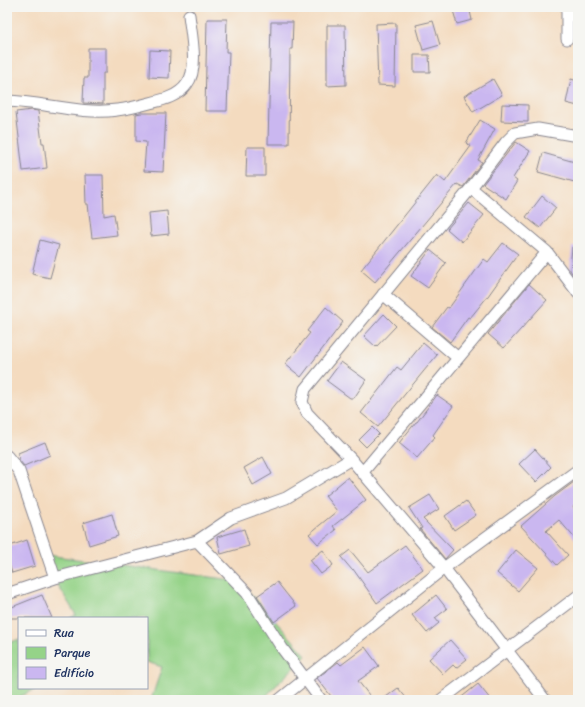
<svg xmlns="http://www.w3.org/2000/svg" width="585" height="707" viewBox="0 0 585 707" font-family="Sriracha,sans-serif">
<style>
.green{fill:#95d388;stroke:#588173}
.building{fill:#cab7f0}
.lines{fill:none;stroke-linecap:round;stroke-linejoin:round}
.minor-casing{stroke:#88858e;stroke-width:13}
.minor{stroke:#fff;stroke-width:11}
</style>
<rect width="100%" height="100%" fill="#f6f6f2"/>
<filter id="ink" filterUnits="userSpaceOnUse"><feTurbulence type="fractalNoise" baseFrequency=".025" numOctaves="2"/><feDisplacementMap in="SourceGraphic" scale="8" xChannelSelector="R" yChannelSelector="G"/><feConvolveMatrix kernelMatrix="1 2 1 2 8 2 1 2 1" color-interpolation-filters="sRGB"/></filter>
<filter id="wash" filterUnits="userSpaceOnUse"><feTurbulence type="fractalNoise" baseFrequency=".012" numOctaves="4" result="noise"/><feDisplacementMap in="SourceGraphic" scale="16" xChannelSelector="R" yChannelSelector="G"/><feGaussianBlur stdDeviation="0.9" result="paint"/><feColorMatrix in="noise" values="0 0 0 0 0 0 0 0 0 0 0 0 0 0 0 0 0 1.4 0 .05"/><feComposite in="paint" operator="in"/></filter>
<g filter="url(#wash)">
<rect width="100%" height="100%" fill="#f4dbbf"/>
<path class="green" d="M39,554l200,27 67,74 -44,45h-111l11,-33 -15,-5v-44h-77l6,-3z
M19,639v49h19l-25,12h-6v-56z"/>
<g id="blocks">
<path class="building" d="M452,7h17l3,13 -15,4z
M207,19h20l-1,33h3l-2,59h-22z
M433,21l7,24 -17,5 -7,-25z
M271,22h22l-1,27h-2l-1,95h-21z
M396,23l-1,63 -17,-1 -2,-61z
M327,25h18l1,60 -19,1z
M88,48h18v25h-3v31l-20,-1 1,-25h4z
M150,50l20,1 -1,27 -20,-1z
M414,55h15l1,17h-16z
M493,79l9,16 -29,17 -9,-16z
M571,79l7,2v25l-12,-3z
M502,104l26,1v17l-27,-1z
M32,110l6,1 4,32h2l3,25 -24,3 -7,-59z
M141,113h25l-3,59 -19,-1 2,-29 -10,-1v-27z
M480,120l15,9 -17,31 4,2 -19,25 -6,-3 -82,98 -14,-12 76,-95 8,7 26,-36 -5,-3z
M516,142l14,9 -17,27 4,3 -11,18 -23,-15z
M247,147h18v29h-19z
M543,153l35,10v20l-40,-11z
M85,175h18l1,41 10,-2 3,21 -25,3 -4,-34h-2z
M542,196l14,12 -16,20 -14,-11z
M469,203l15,12 -22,27 -15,-13z
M167,211l2,23 -18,2 -2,-23z
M40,240l19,5 -9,33 -18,-4z
M503,243l15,11 -30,42 -18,22 -2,-1 -18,25 -18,-15 15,-20 2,1 35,-49 4,3z
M572,247h6v29h-4l-4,-6z
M430,250l16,13 -18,25 -17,-12z
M529,284l18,16 -43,48 -16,-14z
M326,307l17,15 -42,55 -16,-13 25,-31 -3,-2z
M384,314l12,12 -20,21 -12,-11z
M423,343l14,12 -59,72 -17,-14 36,-46 4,3z
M341,362l25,18 -12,18h-4l-23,-17z
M437,395l16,11 -20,29 2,2 -18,21 -18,-15 17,-21h1z
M372,427l7,7 -13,13 -7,-7z
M45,442l5,13 -26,11 -5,-6 -1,-7z
M535,449l16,18 -15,15 -17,-18z
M263,457l9,17 -19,11 -9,-17z
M348,477l18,23 -33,26 3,4 -18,14 -9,-10 28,-23 -12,-15z
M578,479v24l-5,4 5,7v28l-19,-22 -13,11 22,24 -11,10 -36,-39 34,-30z
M430,495l9,14 -16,10 30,31 -8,9 -25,-30 2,-1 -13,-20z
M466,501l10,14 -22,15 -9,-14z
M112,514l6,22 -29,9 -6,-22z
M244,529l5,17 -28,8 -4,-17z
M27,540l8,26 -23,7 -5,-15v-11z
M405,545l18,24 -46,34 -24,-34 -1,1 -11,-13 9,-7 18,22z
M323,550l10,15 -12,9 -11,-14z
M516,550l22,18 -20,23 -21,-18z
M277,582l19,24 -22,16 -17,-26z
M42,595l10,23h-45v-9z
M436,595l11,14 -12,9 4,5 -12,10 -15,-18z
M450,640l17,19 -11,9 -3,-3 -10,9 -14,-15z
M365,647l14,19 -21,15 15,19h-39l-17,-22 21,-16 3,3z
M478,684l13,16h-33z
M398,688l10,12h-26z"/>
</g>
</g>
<g filter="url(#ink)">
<use href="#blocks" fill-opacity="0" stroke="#88858e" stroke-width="1"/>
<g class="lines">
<g class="minor-casing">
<path id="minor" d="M567,7v32
M7,101c36,1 74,14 110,9 11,-1 22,-4 33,-7 13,-3 29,-7 37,-19 12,-15 4,-51 2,-69
M471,188l76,64 31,41
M383,294l75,64
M7,456l12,15 36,107
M362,473l185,-221
M7,594l48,-16 142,-37
M279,700l165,-132 134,-98
M321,700l-39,-52 -35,-55 -50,-52 34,-23 55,-20 65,-39
M441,700l137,-104
M545,700l-101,-132 -93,-109 -44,-46 -5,-11 3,-13 166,-201 35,-46 9,-9 23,-4 40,7"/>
</g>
<use href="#minor" class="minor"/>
</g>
</g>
<rect width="585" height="707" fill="none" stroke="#f6f6f2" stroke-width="24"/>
<rect x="18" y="617" width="130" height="72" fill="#f6f6f2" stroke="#9ea6b7"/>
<rect x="26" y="630" width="20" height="6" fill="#ffffff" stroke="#9ea6b7"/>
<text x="54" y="637" font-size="12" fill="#1b2f5e">Rua</text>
<rect x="26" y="647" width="20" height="12" fill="#95d388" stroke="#9ea6b7"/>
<text x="54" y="657" font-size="12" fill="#1b2f5e">Parque</text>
<rect x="26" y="667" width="20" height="12" fill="#cab7f0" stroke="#9ea6b7"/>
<text x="54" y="677" font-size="12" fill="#1b2f5e">Edifício</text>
</svg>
